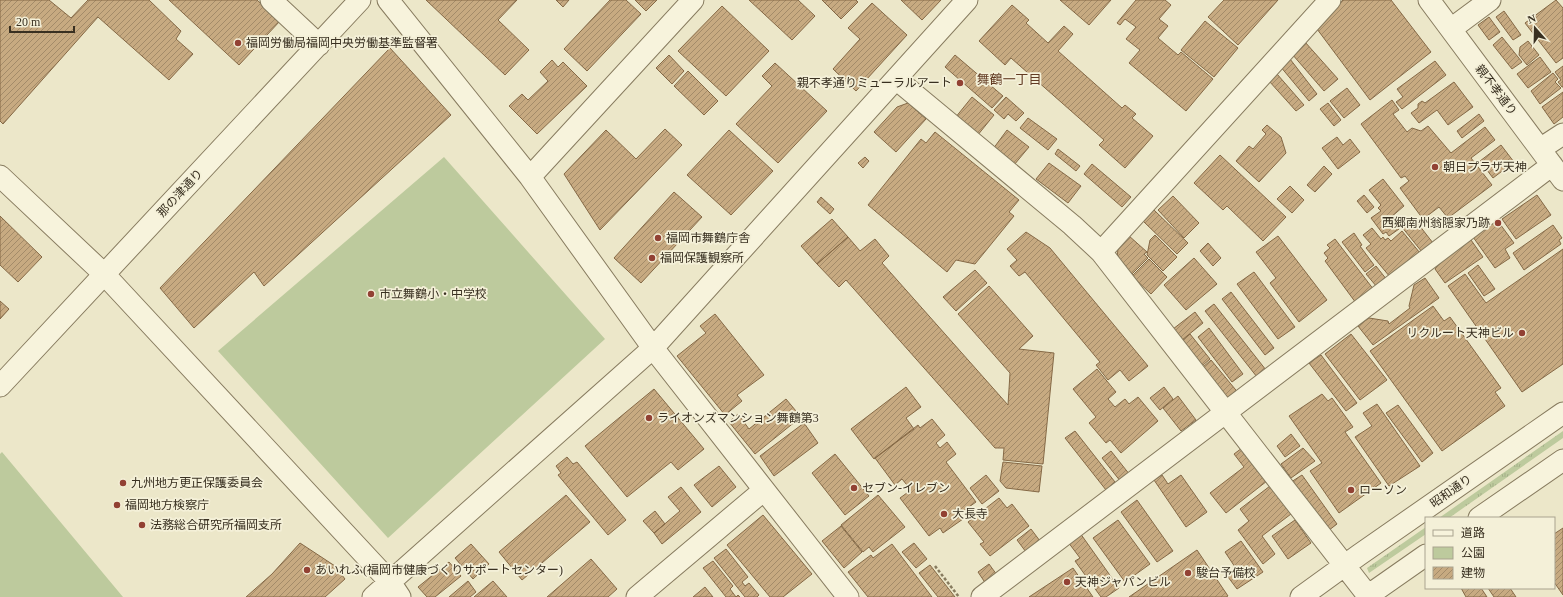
<svg xmlns="http://www.w3.org/2000/svg" width="1563" height="597" viewBox="0 0 1563 597" font-family="'Times New Roman','Noto Sans JP',serif">
<style>
.grass{fill:url(#grass-tufts)}
.park{fill:#bdca9d}
.building{fill:url(#building-hatch);stroke:#856946}
.lines{fill:none;stroke-linecap:round;stroke-linejoin:round}
.minor-casing{stroke:#877b5f;stroke-width:23}
.path{stroke:#877b5f;stroke-width:2.5;stroke-dasharray:3 2;stroke-linecap:butt}
.minor{stroke:#f7f3dc;stroke-width:21}
.poi-dot{fill:#924133;stroke:#f4f0d8;stroke-width:1.5}
.labels{text-anchor:middle;dominant-baseline:central;stroke-width:3.5;stroke-linejoin:round;paint-order:stroke}
.poi-label{font-size:12px;fill:#393021;stroke:#f4f0d8;text-anchor:start}
.street-label{font-size:12px;fill:#393021;stroke:#f4f0d8}
.neighbourhood-label{font-size:13px;fill:#623b23;stroke:#f4f0d8}
</style>
<defs>
<pattern id="grass-tufts" width="24" height="20" patternUnits="userSpaceOnUse"><rect width="24" height="20" fill="#bdca9d"/><path d="M3 7l-1-3M5 7V3M7 7l1-3M15 17l-1-3M17 17v-4M19 17l1-3" fill="none" stroke="#a3ae87"/></pattern>
<pattern id="building-hatch" width="6" height="6" patternUnits="userSpaceOnUse"><rect width="6" height="6" fill="#c7aa81"/><path d="M-1 1l2-2M0 6l6-6M5 7l2-2" fill="none" stroke="#a38b69"/></pattern>
</defs>
<rect width="100%" height="100%" fill="#ece7c9"/>
<path class="grass" d="M1563,431v7l-114,80h-10z
M1426,527v7l-57,39 -2,-5z"/>
<path class="park" d="M444,157l161,182 -217,199 -170,-187z
M2,452l121,145h-123v-143z"/>
<path class="building" d="M0,0h49l22,18 17,-18h61l32,31 -5,8 17,15 -24,26 -71,-63 -95,107 -3,-3z
M169,0h88l23,21 -41,44z
M426,0h91l-19,20 31,30 -24,25z
M556,0h13l-6,7z
M610,0h16l15,14 -54,57 -23,-22z
M635,0h22l-11,11z
M749,0h49l17,16 -23,24z
M822,0h34l2,2 -17,17z
M901,0h40l-19,20z
M1060,0h51l-22,25z
M1136,0h29l6,5 -12,14 9,7 -10,12 20,17 3,-3 32,27 -27,32 -57,-48 11,-13 -14,-11 10,-12 -11,-8 -5,6 -3,-2z
M1224,0h54l-40,45 -30,-28z
M1343,0h48l40,52 -61,48 -53,-71z
M1556,0l7,8v50l-7,5 -31,-40z
M872,3l35,32 -51,56 -23,-22 27,-30 -12,-11z
M1012,5l17,15 -3,3 22,20 16,-17 9,8 -15,17 64,57 3,-3 11,9 -4,4 21,18 -28,32 -26,-23 5,-5 -93,-82 -6,7 -26,-24z
M722,6l47,45 -43,45 -48,-45z
M1504,11l17,24 -8,5 -17,-23z
M1489,17l11,15 -11,8 -11,-15z
M1205,21l33,27 -24,29 -33,-27z
M1502,37l20,25 -10,7 -19,-24z
M1528,41l11,14 -12,10 -8,-10 1,-8z
M1305,42l33,37 -14,12 -32,-37z
M390,48l61,67 -187,171 -10,-14 -60,56 -34,-40z
M669,55l15,16 -12,13 -16,-16z
M955,55l48,41 -11,12 -47,-41z
M1540,57l11,15 -23,16 -11,-14z
M1290,59l27,35 -8,7 -29,-35z
M552,60l6,7 5,-5 24,24 -50,48 -28,-28 13,-12 6,6 20,-19 -8,-9z
M1435,61l11,14 -44,34 -6,-7 7,-5 -6,-8z
M775,63l52,48 -49,52 -42,-39 36,-38 -10,-10z
M1563,66v21h-1l-4,-5 3,-2 -6,-8z
M688,71l30,30 -14,14 -30,-29z
M1553,73l5,6 -3,3 6,6 -21,16 -9,-13z
M1277,74l27,31 -8,6 -27,-30z
M1454,82l19,25 -25,18 -11,-15 -18,13 -8,-10 7,-5v-4l4,-3 3,2z
M1347,88l13,17 -16,13 -14,-17z
M1563,92v25l-9,7 -12,-17z
M972,97l22,18 -17,21 -22,-18z
M1006,97l18,16 -8,8 -8,-7 -4,5 -10,-9z
M1392,100l7,10 -6,4 14,18 5,-4 9,3 7,-5 23,27 34,-26 10,13 -24,18 21,27 -44,33 -9,-11 -16,12 -23,-31 9,-7 -4,-5 -4,2 -40,-54z
M908,103l18,16 -30,33 -22,-20 23,-25z
M1328,103l13,17 -7,6 -14,-17z
M1479,114l5,7 -22,17 -5,-7z
M1028,118l29,21 -9,11 -28,-22z
M1267,125l14,12 5,16 -27,29 -23,-21 13,-15 4,3 13,-15 -4,-4z
M665,129l17,16 -82,85 -36,-56 42,-44 30,29z
M729,130l44,41 -42,44 -44,-40z
M1007,130l22,17 -15,18 -21,-16z
M935,132l84,68 -10,12 5,4 -39,48 -19,-4 -9,12 -79,-67 53,-66 5,4z
M1337,137l6,8 7,-6 10,13 -22,17 -16,-21z
M1501,145l13,17 -21,16 -13,-17z
M1058,149l22,17 -4,5 -21,-17z
M1220,155l66,62 -23,24 -36,-35 -4,4 -29,-27z
M865,157l4,4 -6,7 -5,-5z
M1049,163l32,23 -13,17 -32,-24z
M1092,164l39,33 -9,10 -38,-33z
M1324,166l8,8 -17,18 -8,-7z
M1383,179l21,27 -14,12 9,11 -10,7 -3,-4 -3,2 -12,-16 10,-7 -3,-3 3,-3 -12,-15z
M1290,186l14,14 -12,13 -15,-14z
M674,192l28,25 -61,66 -27,-25z
M1364,195l10,12 -7,6 -10,-12z
M1537,195l14,20 -35,24 -14,-20z
M1173,196l26,27 -15,15 -26,-28z
M821,197l13,12 -4,5 -13,-12z
M1154,210l34,33 -11,11 -34,-33z
M0,216l42,41 -24,25 -18,-17z
M1403,216l3,5 6,-5 21,27 -11,9 -25,-31z
M832,219l16,18 -31,27 -16,-18z
M1495,222l2,3 3,-1 14,19 -9,6 5,9 -15,10 -22,-31z
M1553,225l9,13 -3,2 2,4 -37,26 -11,-17z
M1372,228l9,11 2,-2 2,3 3,-2 3,3 11,-10 18,22 -30,24 -24,-29 5,-4 -8,-9z
M1026,232l24,16 98,118 -19,15 -9,-11 -12,10 -12,-15 4,-3 -75,-90 -6,4 -9,-10 7,-6 -10,-11z
M1354,233l8,12 -2,1 14,19 -9,7 -23,-30z
M1128,235l19,17 -3,2 4,4 -18,18 -13,-14 1,-15z
M1155,235l22,22 -14,14 -16,-16 3,-15z
M1278,236l49,64 -28,22 -29,-39 6,-5 -20,-26z
M848,237l12,14 15,-12 14,17 -7,7 126,142 2,-32 -52,-59 31,-28 44,50 -14,13 35,4 -11,111 -40,-4 1,-12h-9l-149,-168 -7,7 -22,-23z
M1335,239l39,51 -18,13 -31,-42 3,-3 -4,-5 6,-5 -3,-3z
M1471,240l12,17 -38,26 -10,-14 6,-9z
M1208,243l13,15 -8,8 -13,-15z
M1563,249v115l-41,28 -74,-106 17,-12 21,29z
M1194,258l23,26 -31,26 -22,-25z
M1149,259l18,18 -16,17 -19,-18z
M1478,265l17,24 -11,7 -16,-23z
M1376,266l11,14 -10,7 -11,-13z
M975,270l12,13 -31,28 -13,-14z
M1254,272l41,55 -17,12 -41,-55z
M1425,278l14,20 -66,47 -15,-19 11,-8 19,3 1,3 21,-16 -1,-2 5,-21z
M1231,292l43,56 -9,7 -43,-56z
M0,301l9,8 -9,10z
M1214,304l52,66 -9,7 -52,-66z
M1433,306l11,15 6,-4 51,71 -6,4 10,14 -63,45 -72,-100z
M1195,312l8,11 -21,17 -9,-11z
M715,314l49,61 -27,20 5,6 -17,14 -48,-59 29,-23 -6,-7z
M1209,328l34,46 -11,8 -34,-45z
M1190,334l20,25 -8,7 -20,-25z
M1351,334l36,46 -27,20 -35,-46z
M1321,355l36,48 -11,8 -37,-48z
M1211,360l29,35 -12,3 -25,-31z
M1097,369l19,23 -8,7 7,8 10,-8 4,5 9,-7 20,24 -37,32 -11,-13 -4,3 -17,-20 7,-6 -23,-28z
M906,387l15,20 -15,11 8,11 -40,30 -23,-30z
M1164,387l9,12 -13,11 -10,-12z
M654,389l50,60 -26,21 -7,-8 -44,35 -42,-51z
M1322,394l6,7 4,-3 21,29 -8,5 36,51 -42,30 -29,-42 12,-8 -33,-47z
M1178,396l18,24 -15,11 -18,-23z
M786,399l15,18 -46,37 -26,-32 9,-8 11,15z
M1377,404l43,62 -31,20 -34,-49 17,-11 -9,-13z
M1398,405l35,48 -11,9 -36,-49z
M932,419l13,16 -9,8 4,5 7,-6 9,12 -10,8 30,40 -17,12 4,5 -20,14 -3,-5 -11,8 -29,-38 11,-8 -9,-11 -7,6 -20,-27 43,-33 2,3z
M804,423l14,20 -44,33 -14,-20z
M1075,431l40,51 -9,8 -41,-52z
M1291,434l9,12 -15,11 -8,-11z
M1242,448l25,33 -41,32 -16,-20 34,-26 -10,-13z
M1303,448l12,13 -24,17 -10,-14z
M1111,451l19,24 -9,7 -19,-24z
M835,454l34,42 -24,19 -33,-42z
M567,457l6,7 4,-2 49,58 -18,15 -50,-60 3,-2 -5,-7z
M1003,462l39,4 -3,26 -33,-4 -6,-7z
M719,466l17,21 -24,20 -18,-22z
M986,475l13,16 -17,13 -12,-16z
M1162,475l6,9 13,-9 26,37 -21,15 -32,-47z
M1302,475l35,49 -13,10 -36,-50z
M1270,486l21,28 -29,22 13,18 -12,10 -25,-34 11,-9 -9,-12z
M681,487l20,25 -39,32 -8,-11 26,-22 -12,-14z
M566,495l24,27 -68,58 -23,-28z
M878,495l27,32 -32,25 -4,-5 -6,5 -22,-27z
M999,498l8,10 5,-4 17,22 -39,30 -10,-12 4,-2 -16,-20z
M1137,500l36,51 -16,11 -36,-50z
M655,511l10,13 -11,9 -11,-12z
M763,515l49,59 -29,23h-13l-43,-52z
M1118,520l32,44 -25,18 -32,-44z
M1295,520l16,23 -23,16 -16,-23z
M841,526l21,26 -18,16 -22,-27z
M1563,528v67l-9,-13v-48z
M1031,529l9,12 -14,11 -9,-12z
M1080,533l39,55 -13,9h-5l-26,-36 5,-3 -12,-16z
M1241,541l22,31 -26,17 -9,-12 9,-7 -12,-18z
M300,543l35,23 10,13 -20,18h-79l26,-23z
M914,543l13,16 -11,9 -14,-16z
M471,544l18,20 -16,15 -18,-21z
M892,544l40,53h-64l-20,-25 23,-17 2,3z
M726,549l22,28 -6,5 3,4 4,-3 10,12 -2,2h-12l-31,-39z
M1197,550l31,46 -2,1h-97z
M591,559l26,30 -9,8h-61z
M713,561l20,25 -3,3 6,8 2,-2 2,2h-14l-23,-29z
M449,562l12,14 -26,21h-8l-9,-10z
M989,564l8,11 -11,9 -8,-12z
M930,565l25,32h-17l-19,-24z
M1073,568l20,29h-64z
M468,581l8,11 -6,5h-21z
M493,581l14,16h-33z
M705,587l8,10h-20z
M1461,588h20l6,9h-21z
M1488,588h22l6,9h-22z"/>
<g class="lines">
<g class="minor-casing">
<path id="minor" d="M271,0l48,45
M388,0l142,177 123,171 195,249
M1429,0l134,180
M1451,29l39,-29
M896,79l176,146 29,27 268,345
M1540,149l23,-15
M0,176l104,98 286,308 10,15
M530,177l163,-177
M1101,252l229,-252
M0,386l360,-386
M1479,518l84,-58
M373,597l280,-249 314,-348
M637,597l127,-107
M982,597l570,-432
M1301,597l58,-42 204,-142
M1366,597l60,-42"/>
</g>
<path class="path" d="M935,566l24,31"/>
<use href="#minor" class="minor"/>
</g>
<g class="poi-dot">
<circle cx="238" cy="43" r="4"/>
<circle cx="960" cy="83" r="4"/>
<circle cx="1435" cy="167" r="4"/>
<circle cx="1498" cy="223" r="4"/>
<circle cx="658" cy="238" r="4"/>
<circle cx="652" cy="258" r="4"/>
<circle cx="371" cy="294" r="4"/>
<circle cx="1522" cy="333" r="4"/>
<circle cx="649" cy="418" r="4"/>
<circle cx="123" cy="483" r="4"/>
<circle cx="854" cy="488" r="4"/>
<circle cx="1351" cy="490" r="4"/>
<circle cx="117" cy="505" r="4"/>
<circle cx="944" cy="514" r="4"/>
<circle cx="142" cy="525" r="4"/>
<circle cx="307" cy="570" r="4"/>
<circle cx="1188" cy="573" r="4"/>
<circle cx="1067" cy="582" r="4"/>
</g>
<g class="labels">
<g class="poi-label">
<text x="246" y="43">福岡労働局福岡中央労働基準監督署</text>
<text x="952" y="83" text-anchor="end">親不孝通りミューラルアート</text>
<text x="1443" y="167">朝日プラザ天神</text>
<text x="1490" y="223" text-anchor="end">西郷南州翁隠家乃跡</text>
<text x="666" y="238">福岡市舞鶴庁舎</text>
<text x="660" y="258">福岡保護観察所</text>
<text x="379" y="294">市立舞鶴小・中学校</text>
<text x="1514" y="333" text-anchor="end">リクルート天神ビル</text>
<text x="657" y="418">ライオンズマンション舞鶴第3</text>
<text x="131" y="483">九州地方更正保護委員会</text>
<text x="862" y="488">セブン-イレブン</text>
<text x="1359" y="490">ローソン</text>
<text x="125" y="505">福岡地方検察庁</text>
<text x="952" y="514">大長寺</text>
<text x="150" y="525">法務総合研究所福岡支所</text>
<text x="315" y="570">あいれふ(福岡市健康づくりサポートセンター)</text>
<text x="1196" y="573">駿台予備校</text>
<text x="1075" y="582">天神ジャパンビル</text>
</g>
<g class="street-label">
<text transform="translate(1496 90) rotate(53)">親不孝通り</text>
<text transform="translate(180 193) rotate(-47)">那の津通り</text>
<text transform="translate(1451 491) rotate(-35)">昭和通り</text>
</g>
<g class="neighbourhood-label">
<text x="1009" y="79">舞鶴一丁目</text>
</g>
</g>
<rect x="1425" y="517" width="130" height="72" fill="#f4f0d8" stroke="#a9a38f"/>
<rect x="1433" y="530" width="20" height="6" fill="#f7f3dc" stroke="#a9a38f"/>
<text x="1461" y="537" font-size="12" fill="#393021">道路</text>
<rect x="1433" y="547" width="20" height="12" fill="#bdca9d" stroke="#a9a38f"/>
<text x="1461" y="557" font-size="12" fill="#393021">公園</text>
<rect x="1433" y="567" width="20" height="12" fill="url(#building-hatch)" stroke="#a9a38f"/>
<text x="1461" y="577" font-size="12" fill="#393021">建物</text>
<g transform="translate(1535 28) rotate(340)" stroke="#f4f0d8" stroke-width="3" paint-order="stroke">
<path d="M0-3L7 15L0 10L-7 15Z" fill="#393021"/>
<text y="-6" font-size="11" font-weight="bold" text-anchor="middle" fill="#393021">N</text>
</g>
<path d="M10 26v6h64v-6" fill="none" stroke="#393021" stroke-width="2"/>
<text x="16" y="26" font-size="12" fill="#393021" stroke="#f4f0d8" stroke-width="3" paint-order="stroke">20 m</text>
</svg>
